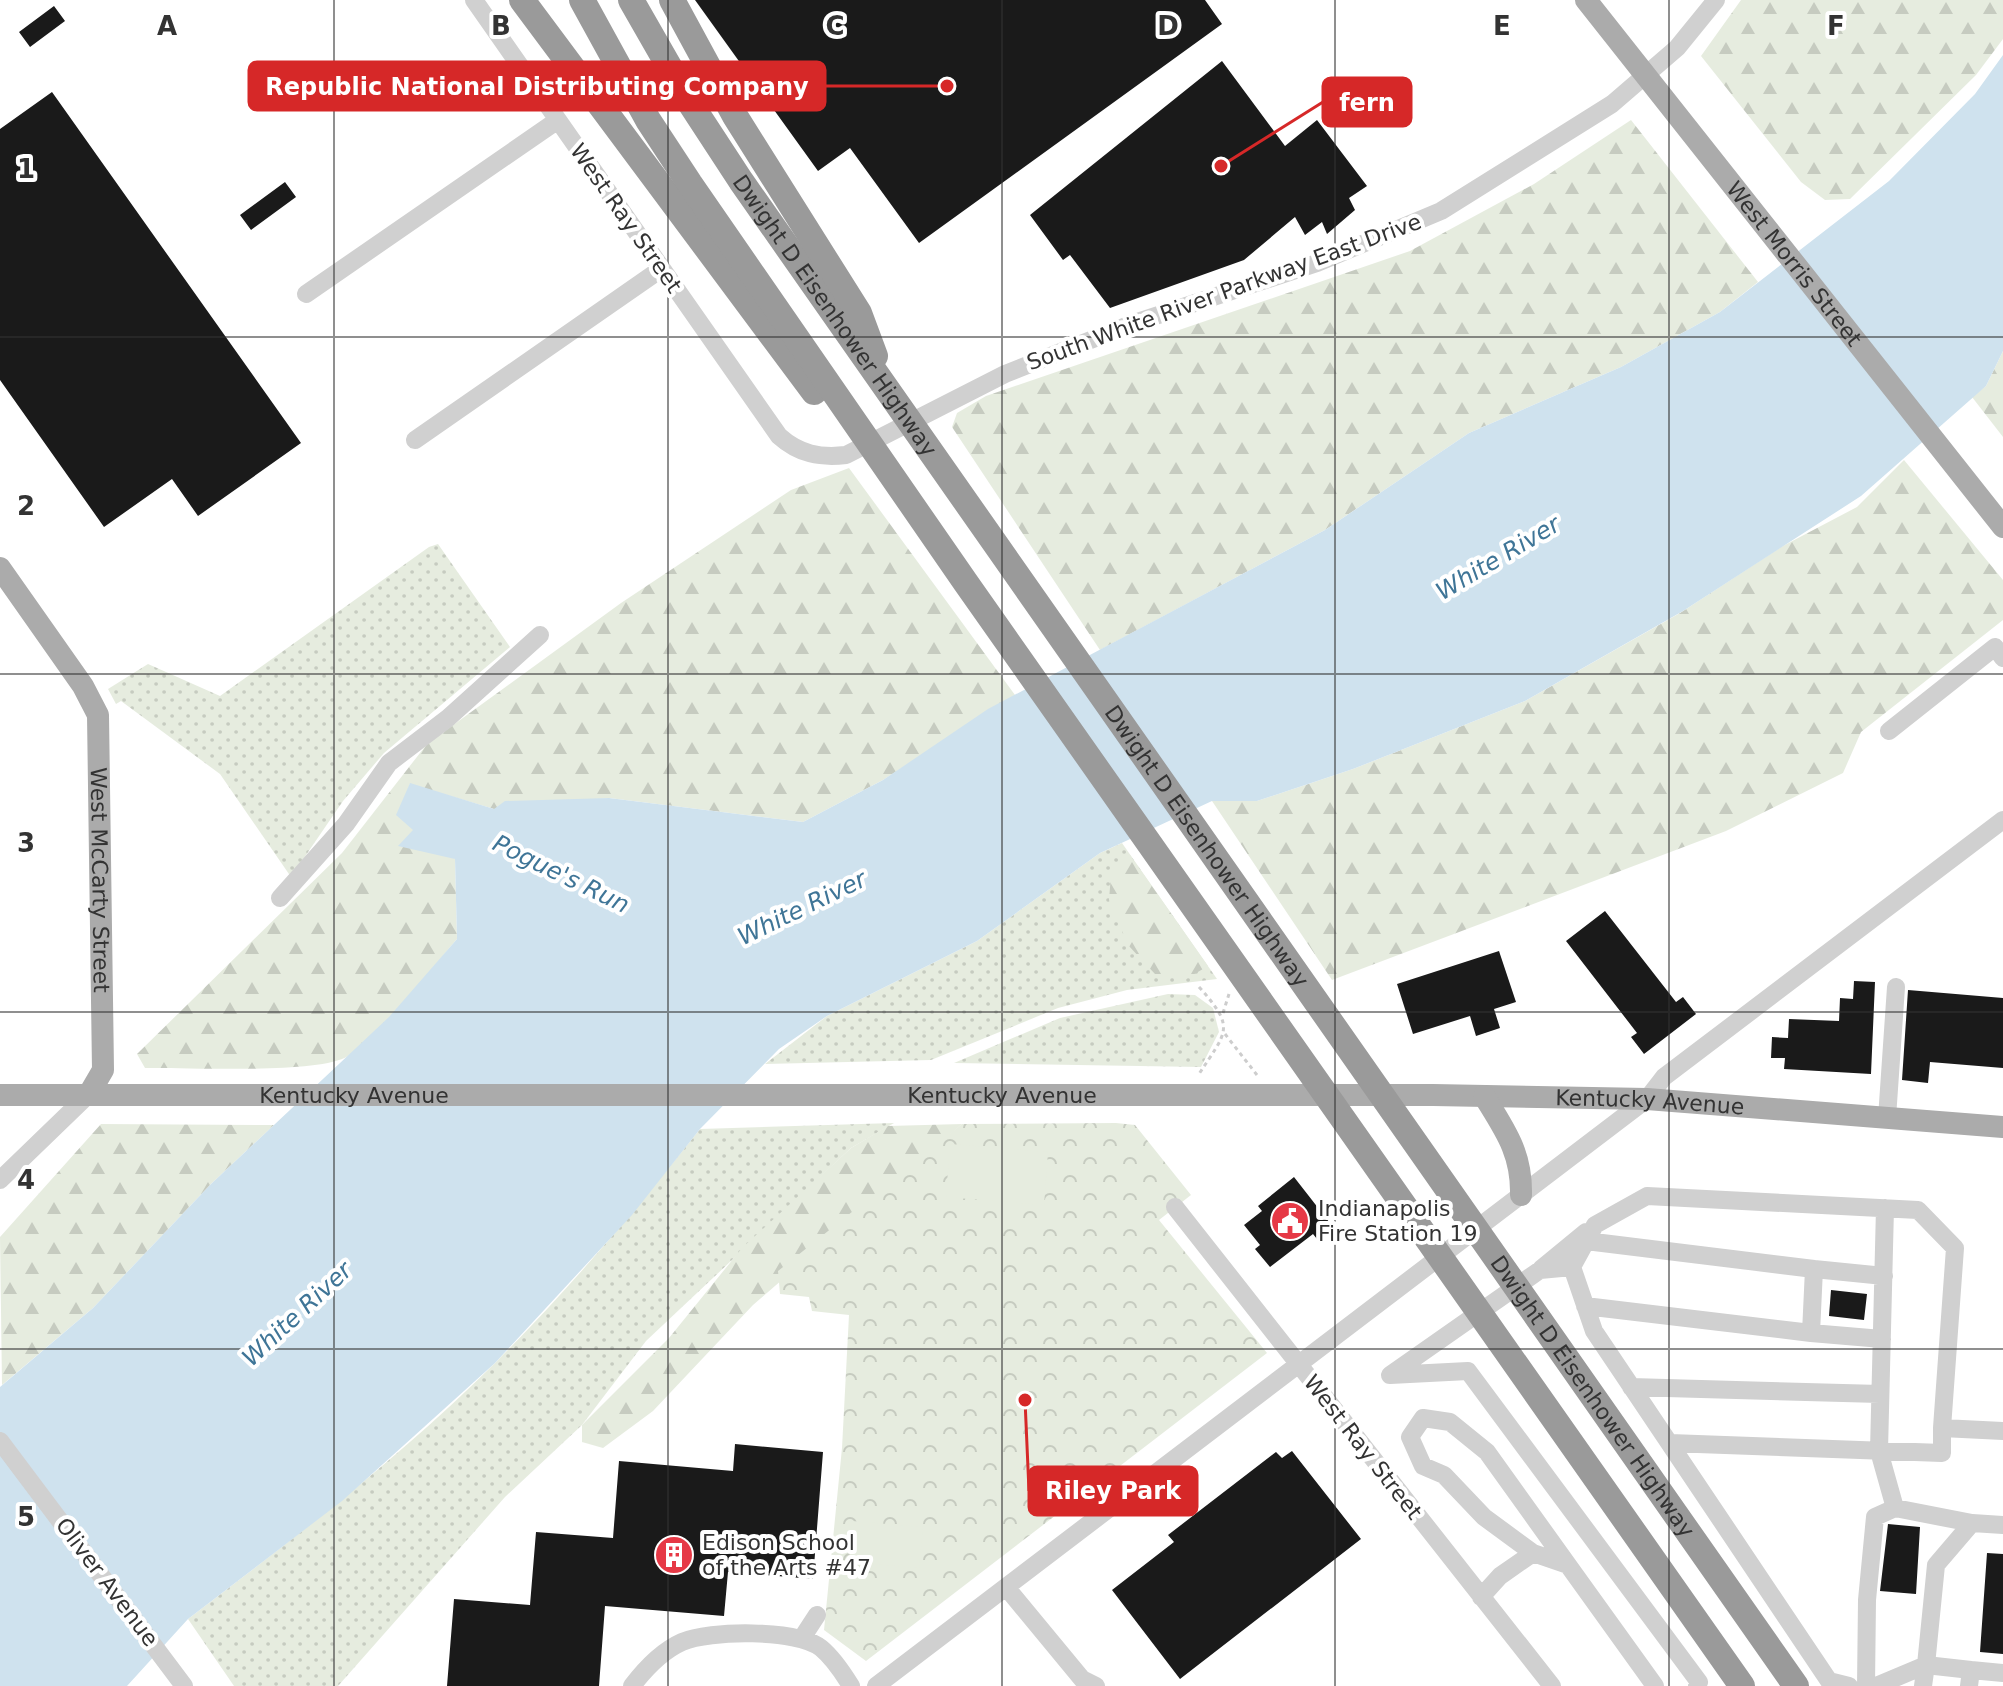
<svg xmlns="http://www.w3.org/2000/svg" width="2003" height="1686" viewBox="0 0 2003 1686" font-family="'DejaVu Sans',sans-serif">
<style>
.grass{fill:url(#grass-dots)}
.forest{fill:url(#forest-firs)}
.park{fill:url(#park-crowns)}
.garden{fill:#e6ecdf}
.water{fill:#cfe2ee}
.building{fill:#1a1a1a}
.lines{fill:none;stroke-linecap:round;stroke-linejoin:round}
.path{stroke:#cdcdcd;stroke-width:3;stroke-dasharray:4 4;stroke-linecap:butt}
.minor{stroke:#d0d0d0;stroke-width:18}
.major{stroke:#ababab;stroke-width:22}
.highway{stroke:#9a9a9a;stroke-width:26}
.grid{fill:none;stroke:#333;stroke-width:2;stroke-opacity:0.55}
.labels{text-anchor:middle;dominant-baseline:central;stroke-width:8;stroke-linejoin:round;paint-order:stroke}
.street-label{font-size:22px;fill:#333;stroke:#fff}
.poi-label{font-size:22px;fill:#333;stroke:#fff;text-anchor:start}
.water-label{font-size:24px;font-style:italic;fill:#3f7597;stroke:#fff}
.grid-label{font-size:26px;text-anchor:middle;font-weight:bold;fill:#333;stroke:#fff;stroke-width:8;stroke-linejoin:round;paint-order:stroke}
.leader{fill:none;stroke:#d62828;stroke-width:3}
.callout-dot{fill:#d62828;stroke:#fff;stroke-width:3}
.callout{fill:#d62828;stroke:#d62828;stroke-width:3}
.callout-label{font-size:24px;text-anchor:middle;font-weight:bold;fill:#fff}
</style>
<defs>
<pattern id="grass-dots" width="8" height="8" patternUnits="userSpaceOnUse" patternTransform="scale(2)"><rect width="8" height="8" fill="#e6ecdf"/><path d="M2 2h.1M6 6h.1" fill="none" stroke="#c6cbc0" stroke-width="1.8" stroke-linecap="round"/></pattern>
<pattern id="forest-firs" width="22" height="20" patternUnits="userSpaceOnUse" patternTransform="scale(2)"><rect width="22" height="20" fill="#e6ecdf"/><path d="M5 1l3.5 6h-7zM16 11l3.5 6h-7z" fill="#c6cbc0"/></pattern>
<pattern id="park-crowns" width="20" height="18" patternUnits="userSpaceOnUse" patternTransform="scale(2)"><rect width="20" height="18" fill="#e6ecdf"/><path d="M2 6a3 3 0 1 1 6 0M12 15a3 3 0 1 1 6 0" fill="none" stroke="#c6cbc0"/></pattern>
</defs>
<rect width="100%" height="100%" fill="#fff"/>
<path class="grass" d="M438,544l72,103 -126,106 -41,48 -52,76 -71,-103 -99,-73 -5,3 -8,-15 40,-25 72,32 209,-149z
M1122,843l95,136 -90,11 -69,18 -127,52 -166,4 62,-48 150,-75 123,-88z
M1168,994l27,1 18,13 6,24 -18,35 -247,-4 106,-45z
M894,1123l-43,25 -205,193 -64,84 -77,72 -167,189h-104l-46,-67c106,-81 213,-162 308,-257 73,-73 140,-152 204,-233z"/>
<path class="forest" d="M1741,0h262v39l-27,36 -126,124 -25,1 -24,-18 -100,-126z
M1631,120l127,162 -38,30 -99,55 -152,66 -144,97 -225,120 -148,-223 5,-14 29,-17 424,-145 124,-67z
M2003,351v86l-31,-40 14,-11z
M1904,460l99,120v40l-142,112 -18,41 -117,58 -394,149 -120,-179h45l96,-32 172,-68 155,-88 101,-66 76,-40z
M849,468l166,227 -132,85 -80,42 -194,-24 -115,11 -84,-25 -6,15 51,60 2,80c-31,36 -69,91 -109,117 -30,19 -162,11 -203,12l-8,-14 205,-201 85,-109 194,-141 170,-113z
M1130,855l78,111 -22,13 -31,-5 -27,-29 -19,-45 2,-25z
M101,1124l173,1 -63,59 -118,124 -91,77 -2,-148z
M962,1124l-209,181 -100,106 -50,37 -21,-6v-17l87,-87 73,-90 109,-100 37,-22z"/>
<path class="park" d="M1116,1123l19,2 56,70 -32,25 108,133 -401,308 -42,-31 18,-182 7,-133 -37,-4 -3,-14 -29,-3 -2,-23 184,-147z"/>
<path class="garden" d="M950,1144l98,8 -4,53 -98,-8z
M852,1521l71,6 -4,41 -70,-6z"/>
<path class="water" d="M2003,55v296l-17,35 -125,110 -178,115 -158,90 -172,68 -96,32h-45l-112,52 -123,88 -150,75 -48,33 -79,80 -68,86 -137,148 -153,138 -154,118 -61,67h-127v-299l93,-79 118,-124 178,-167 68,-78 -2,-80 -57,-13 15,-16 -17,-15 14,-32 84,26 11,-8 104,-3 194,24 80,-42 105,-71 337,-179 144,-97 152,-66 99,-55 169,-131 86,-87z"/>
<path class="building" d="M695,0h510l17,24 -303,219 -69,-95 -32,23z
M54,6l11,15 -35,26 -11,-15z
M1222,61l63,85 32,-26 50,66 -18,12 6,12 -28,24 -5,-12 -17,13 -10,-18 -51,43 -134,48 -40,-53 -7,5 -33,-45z
M52,92l249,351 -103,73 -26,-37 -68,48 -104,-147v-251z
M285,182l11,15 -45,33 -11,-15z
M1605,911l71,91 7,-5 13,17 -52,40 -13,-17 6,-4 -71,-92z
M1499,951l17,51 -22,7 6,19 -24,8 -6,-20 -57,18 -16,-50z
M1854,981l21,1 -4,92 -87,-5 1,-11h-14l1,-21 16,1 1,-19 50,2 1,-23 13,1z
M1908,990l95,8v70l-73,-6 -2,21 -26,-3z
M1294,1177l39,50 -16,12 -4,-5 -43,33 -15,-18 5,-4 -16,-20 18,-14 -4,-5z
M1831,1290l36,4 -3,26 -35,-4z
M735,1444l88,8 -10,127 -85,-7 -4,44 -119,-10 -6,80h-152l7,-87 76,6 6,-73 77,6 6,-77 114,10z
M1292,1451l69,88 -181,140 -68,-89 62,-48 -6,-7 108,-83 6,6z
M1888,1524l32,3 -4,67 -36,-3z
M1987,1553l16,1v100l-23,-2z"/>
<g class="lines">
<path class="path" d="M1199,987c37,41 28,44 0,87
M1223,1013l6,-19
M1225,1034l32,41"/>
<path class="minor" d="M474,0l305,436c20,18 41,22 67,19l159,-81 126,-50 186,-61 124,-52 171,-107 65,-56 39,-48
M306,294l252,-174
M415,440l246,-171
M1889,731l106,-84 8,11
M280,898l66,-74 43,-61 59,-45 92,-83
M1887,1118l9,-131
M0,1180l89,-86
M1175,1207l377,479
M1885,1208l-6,243 16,57 77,15
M1586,1241l228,28
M1572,1267l-32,3 -150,105 78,-4 231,311 -2,4
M1541,1269l45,-37
M1585,1306l226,27
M1882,1339l-71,-6 3,-64 70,7
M1631,1387l249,7
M0,1441l184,245
M1670,1443l272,10v-25
M1533,1553l-49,-36 -40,-42 -21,-9 -13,-29 13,-19 27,4 37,30 81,113
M1006,1587l76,92 14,7
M1481,1597l19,-21 33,-23 35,12 87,121
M802,1638l15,-23
M1971,1670l-45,-5 10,-100 36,-42 31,2
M632,1686c13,-17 30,-35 50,-44 27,-12 115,-13 139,6 11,9 22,25 30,38
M876,1686l771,-587 17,-22 339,-257
M1849,1686l-20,-5 -235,-350 -22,-64 23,-42 52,-29 271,14 37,38 -13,180 61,3
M1866,1686l1,-86 8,-83 20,-9
M1876,1686l50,-21
M1923,1686l3,-21
M1969,1686l2,-16 32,3"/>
<g class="major">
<path id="s1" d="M1586,0l417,527"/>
<path id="s2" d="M0,568l83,118 15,29 5,355 -14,24"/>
<path id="s3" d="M0,1095h1433l214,4 356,28"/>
<path d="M1484,1096c21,34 38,57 37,99"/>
</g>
<g class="highway">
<path d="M522,0l292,392"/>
<path d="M582,0l66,120 42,64 276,399 776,1103"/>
<path id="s4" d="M631,0l59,103 51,78 1055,1505"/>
<path d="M672,0l63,116 124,197 16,43"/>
</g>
</g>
<path class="grid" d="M334,0v1686M668,0v1686M1002,0v1686M1335,0v1686M1669,0v1686M0,337h2003M0,674h2003M0,1012h2003M0,1349h2003"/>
<defs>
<g id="civic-disc" transform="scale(2)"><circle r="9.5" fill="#e63946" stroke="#fff"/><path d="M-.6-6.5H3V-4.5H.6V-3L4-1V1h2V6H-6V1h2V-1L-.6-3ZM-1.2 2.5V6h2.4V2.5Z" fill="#fff"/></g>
<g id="building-disc" transform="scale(2)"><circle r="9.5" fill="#e63946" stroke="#fff"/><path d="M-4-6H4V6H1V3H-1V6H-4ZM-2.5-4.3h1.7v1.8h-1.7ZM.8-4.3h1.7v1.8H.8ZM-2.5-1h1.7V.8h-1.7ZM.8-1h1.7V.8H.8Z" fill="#fff"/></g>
</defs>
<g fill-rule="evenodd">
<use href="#civic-disc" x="1290" y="1221"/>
<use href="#building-disc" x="674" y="1555"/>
</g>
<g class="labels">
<g class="street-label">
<text transform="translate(626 218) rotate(55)">West Ray Street</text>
<text stroke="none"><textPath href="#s1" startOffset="336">West Morris Street</textPath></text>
<text transform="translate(1224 292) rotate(-20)">South White River Parkway East Drive</text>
<text stroke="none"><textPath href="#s4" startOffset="376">Dwight D Eisenhower Highway</textPath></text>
<text stroke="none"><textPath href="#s4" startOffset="1024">Dwight D Eisenhower Highway</textPath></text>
<text stroke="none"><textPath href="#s2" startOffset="342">West McCarty Street</textPath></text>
<text stroke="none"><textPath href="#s3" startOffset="354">Kentucky Avenue</textPath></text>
<text stroke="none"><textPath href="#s3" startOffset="1002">Kentucky Avenue</textPath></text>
<text stroke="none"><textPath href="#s3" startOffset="1650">Kentucky Avenue</textPath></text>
<text stroke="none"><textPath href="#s4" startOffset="1696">Dwight D Eisenhower Highway</textPath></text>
<text transform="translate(1363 1447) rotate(52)">West Ray Street</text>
<text transform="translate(107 1582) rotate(53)">Oliver Avenue</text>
</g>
<g class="poi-label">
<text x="1318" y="1208">Indianapolis<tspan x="1318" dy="25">Fire Station 19</tspan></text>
<text x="702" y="1542">Edison School<tspan x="702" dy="25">of the Arts #47</tspan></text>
</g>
<g class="water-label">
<text transform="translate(1498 558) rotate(-31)">White River</text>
<text transform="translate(561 874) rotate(26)">Pogue's Run</text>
<text transform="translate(802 908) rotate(-26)">White River</text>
<text transform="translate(297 1314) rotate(-43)">White River</text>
</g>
</g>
<g class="grid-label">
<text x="167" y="35">A</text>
<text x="501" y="35">B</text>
<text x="835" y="35">C</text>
<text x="1168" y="35">D</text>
<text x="1502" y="35">E</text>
<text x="1836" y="35">F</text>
<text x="26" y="178">1</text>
<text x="26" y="515">2</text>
<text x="26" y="852">3</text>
<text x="26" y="1189">4</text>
<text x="26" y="1526">5</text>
</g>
<path class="leader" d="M947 86L825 86M1221 166L1323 102M1025 1400L1029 1491"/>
<g class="callout-dot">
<circle cx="947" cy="86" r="8"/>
<circle cx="1221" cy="166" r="8"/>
<circle cx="1025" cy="1400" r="8"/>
</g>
<g class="callout">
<rect x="249" y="62" width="576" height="48" rx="8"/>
<rect x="1323" y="78" width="88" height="48" rx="8"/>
<rect x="1029" y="1467" width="168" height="48" rx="8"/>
</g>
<g class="callout-label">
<text x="537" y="95">Republic National Distributing Company</text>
<text x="1367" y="111">fern</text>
<text x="1113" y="1499">Riley Park</text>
</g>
</svg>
